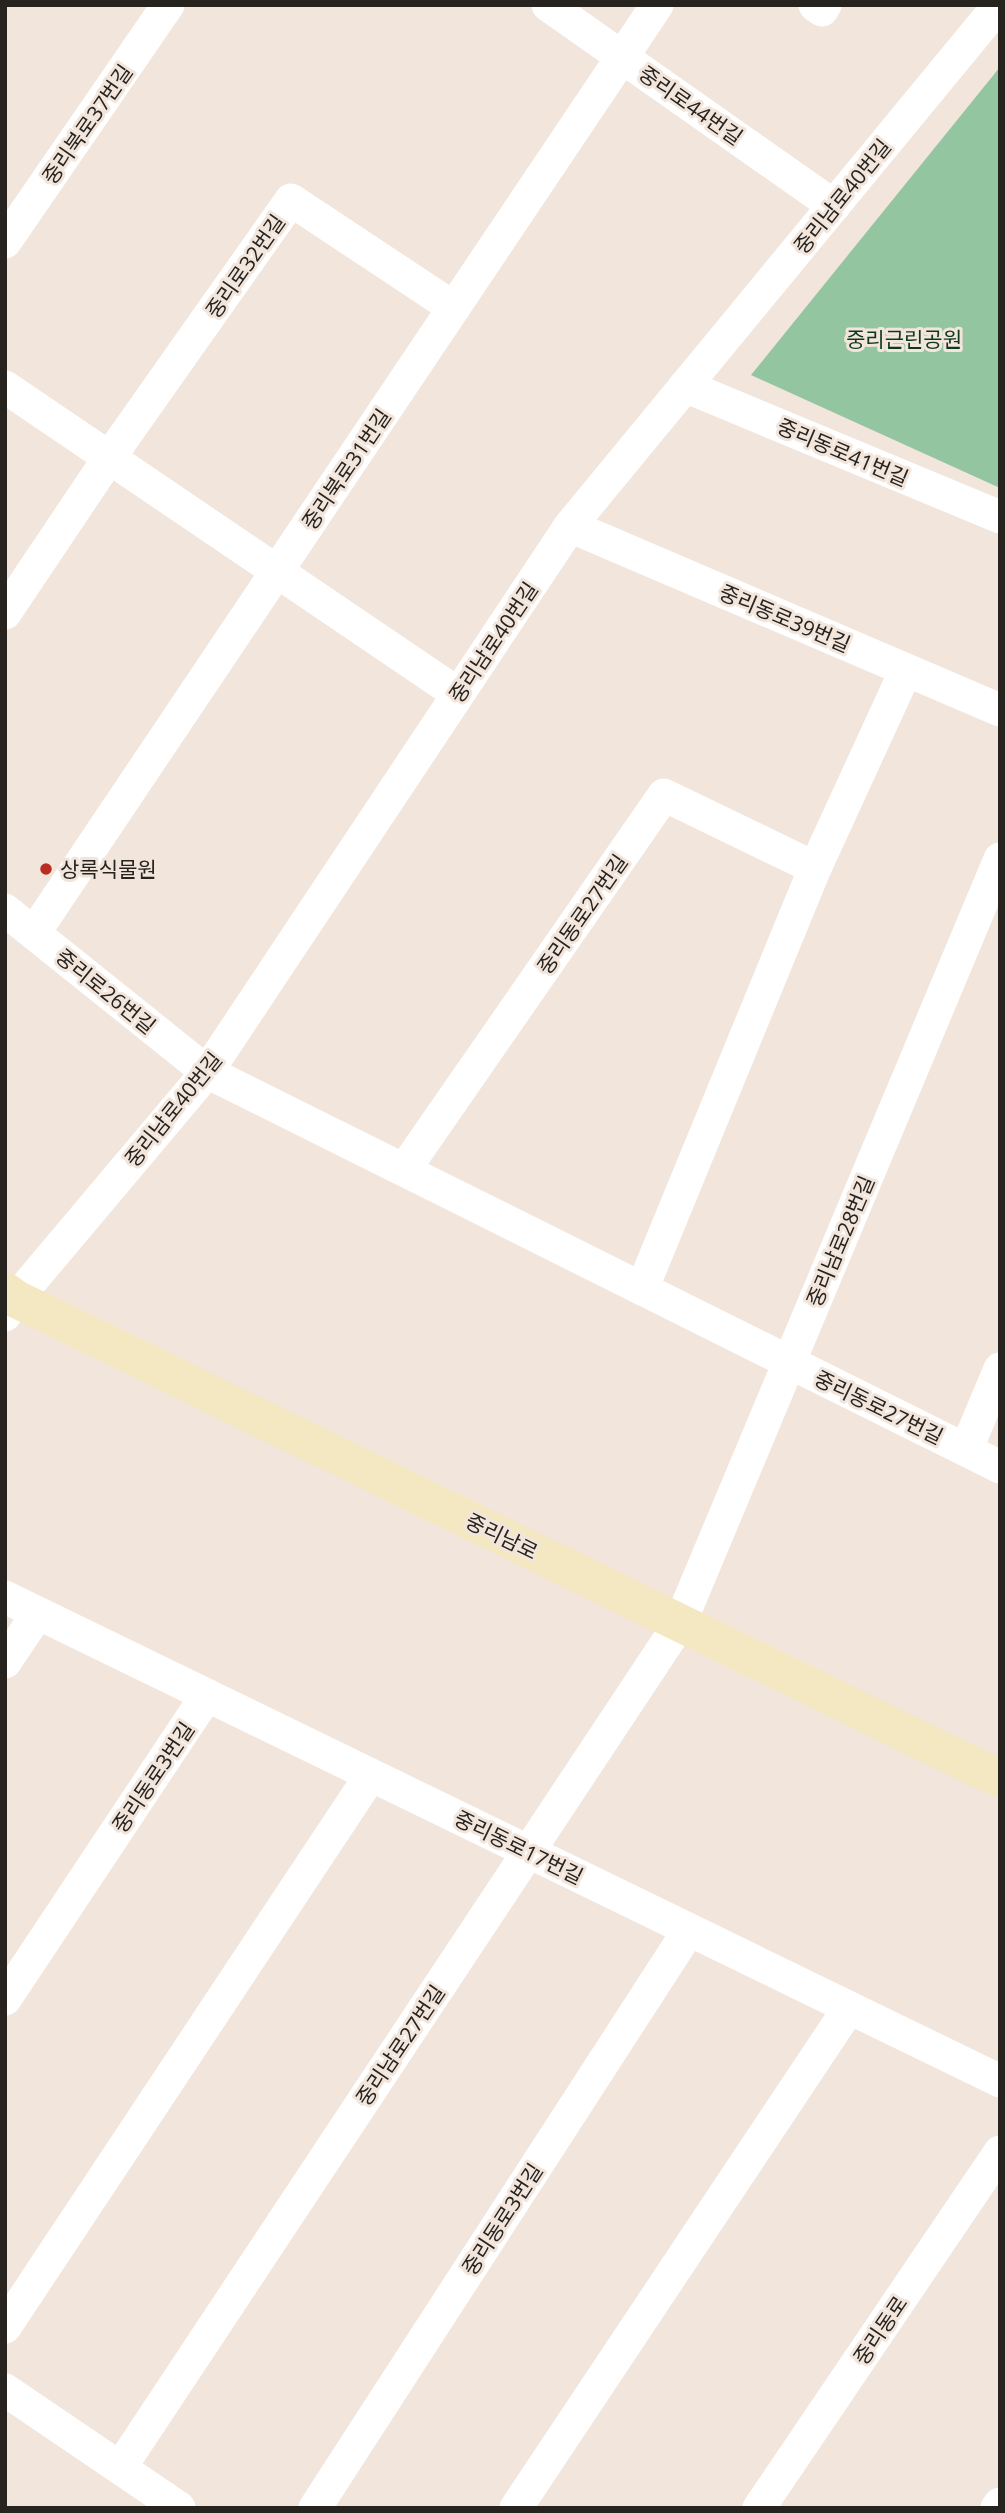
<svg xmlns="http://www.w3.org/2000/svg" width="1005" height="2513" viewBox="0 0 1005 2513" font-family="'Open Sans','Noto Sans KR',sans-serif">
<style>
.green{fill:#94c5a1}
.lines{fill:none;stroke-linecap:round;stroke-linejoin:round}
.street{stroke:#fff;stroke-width:33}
.secondary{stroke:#f4e8c2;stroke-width:38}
.poi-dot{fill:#ba2d22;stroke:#f2e5dc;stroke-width:2.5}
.labels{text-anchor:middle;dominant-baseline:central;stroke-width:6;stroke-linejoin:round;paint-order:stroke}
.street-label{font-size:21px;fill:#27231f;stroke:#f2e5dc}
.park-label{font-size:21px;fill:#0e381e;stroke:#f2e5dc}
.poi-label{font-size:21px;fill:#27231f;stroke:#f2e5dc;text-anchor:start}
</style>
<rect width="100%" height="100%" fill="#f2e5dc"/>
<path class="green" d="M1000,67v421l-249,-113z"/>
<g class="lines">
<path class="street" d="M548,5l286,201
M815,5l7,5 3,-5
M5,242l163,-237
M685,386l315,131
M5,387l453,307
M570,526l430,184
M5,613l104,-155 182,-258 163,108
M5,910l202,162 793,395
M34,933l623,-928
M404,1170l260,-375 151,73
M642,1289l173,-421 91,-198
M5,1315l11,-16 191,-227 363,-546 429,-521
M966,1450l34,-81
M5,1597l995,484
M5,1662l33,-49
M5,1999l202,-304
M5,2327l366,-552
M5,2390l174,118
M120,2468l560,-845 320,-764
M315,2508l374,-578
M516,2508l333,-500
M759,2508l241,-356
M997,2508l3,-4"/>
<path class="secondary" d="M5,1291l11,8 984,480"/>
</g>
<circle class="poi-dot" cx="46" cy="869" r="7"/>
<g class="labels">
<g class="street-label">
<text transform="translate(691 105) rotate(35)">중리로44번길</text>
<text transform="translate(87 124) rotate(-55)">중리북로37번길</text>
<text transform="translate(842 196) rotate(-51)">중리남로40번길</text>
<text transform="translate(245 266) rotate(-55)">중리로32번길</text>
<text transform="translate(843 452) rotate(23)">중리동로41번길</text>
<text transform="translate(346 469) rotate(-56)">중리북로31번길</text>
<text transform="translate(785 618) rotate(23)">중리동로39번길</text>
<text transform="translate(493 642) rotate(-56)">중리남로40번길</text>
<text transform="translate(582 914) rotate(-55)">중리동로27번길</text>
<text transform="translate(106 991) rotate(39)">중리로26번길</text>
<text transform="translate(173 1109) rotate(-51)">중리남로40번길</text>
<text transform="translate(840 1241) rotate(-67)">중리남로28번길</text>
<text transform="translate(879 1407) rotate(26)">중리동로27번길</text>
<text transform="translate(502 1536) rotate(26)">중리남로</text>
<text transform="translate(153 1777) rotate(-56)">중리동로3번길</text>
<text transform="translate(519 1847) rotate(26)">중리동로17번길</text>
<text transform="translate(400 2045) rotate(-56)">중리남로27번길</text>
<text transform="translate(502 2219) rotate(-57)">중리동로3번길</text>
<text transform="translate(880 2330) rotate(-56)">중리동로</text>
</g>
<g class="park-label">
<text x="904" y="339">중리근린공원</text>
</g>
<g class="poi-label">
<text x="60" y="869">상록식물원</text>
</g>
</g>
<rect width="1005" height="2513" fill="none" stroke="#27231f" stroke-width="14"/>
</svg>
